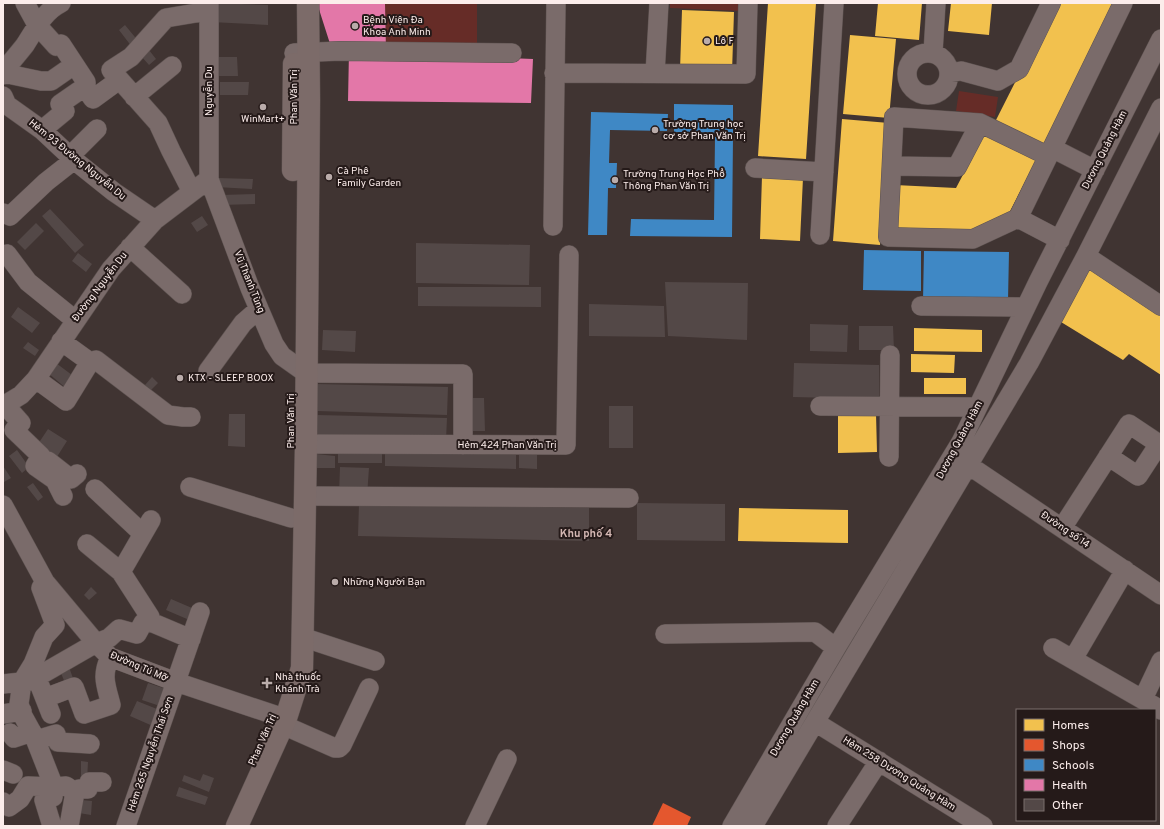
<svg xmlns="http://www.w3.org/2000/svg" width="1164" height="829" viewBox="0 0 1164 829" font-family="Overpass,sans-serif">
<style>
.green{fill:#662c27}
.homes{fill:#f2c14e}
.shops{fill:#e4572e}
.schools{fill:#3f88c5}
.health{fill:#e377a8}
.building{fill:#534847}
.lines{fill:none;stroke-linecap:round;stroke-linejoin:round}
.minor-casing{stroke:#5d5250;stroke-width:20}
.major-casing{stroke:#5d5250;stroke-width:23}
.minor{stroke:#7a6b6a;stroke-width:19}
.major{stroke:#7c6b69;stroke-width:22}
.poi-dot{fill:#baacaa;stroke:#251a19;stroke-width:1.5}
.labels{text-anchor:middle;dominant-baseline:central;stroke-width:4;stroke-linejoin:round;paint-order:stroke}
.poi-label{font-size:10px;fill:#fcedeb;stroke:#251a19;text-anchor:start}
.street-label{font-size:10px;fill:#fcedeb;stroke:#251a19}
.neighbourhood-label{font-size:11px;font-weight:bold;fill:#d4b7b3;stroke:#251a19}
</style>
<rect width="100%" height="100%" fill="#403432"/>
<path class="green" d="M385,3h92v48l-91,-1z
M670,3h72v8l-72,-3z
M959,91l39,6 -3,20 -39,-6z"/>
<path class="homes" d="M768,3h48l-10,156 -48,-3z
M878,3h44l-3,37 -44,-4z
M951,3h41l-3,32 -41,-4z
M1055,3h63l-74,146 -50,-25z
M682,10l52,2 -2,60 -52,-2z
M850,35l46,4 -7,79 -46,-4z
M842,119l47,4 -9,122 -47,-4z
M987,129l51,28 -31,60 -35,17 -79,-3 2,-46 61,3z
M762,176l41,2 -3,63 -40,-2z
M1090,266l71,49v60l-32,-21 -6,6 -62,-38z
M914,328l68,2v22l-68,-1z
M911,354l44,1 -1,18 -43,-1z
M924,378h42v16h-42z
M838,414h38l1,38 -39,1z
M739,508l109,2v33l-110,-2z"/>
<path class="shops" d="M663,803l28,14 -4,9h-35z"/>
<path class="schools" d="M674,104l59,1v28l-59,-1z
M591,112l77,2 -1,17 -57,-1 -1,33h8l-1,25h-8l-1,47h-19z
M715,137h18l-1,100 -102,-1 1,-17 83,1z
M864,250l57,1v40l-58,-1z
M924,251l85,1 -1,49 -85,-1z"/>
<path class="health" d="M317,3h68l1,47h-54z
M349,51l184,8 -2,44 -183,-2z"/>
<path class="building" d="M212,3l56,2v20l-57,-3z
M125,25l14,17 -7,5 -13,-17z
M149,50l7,9 -7,6 -8,-9z
M219,57h18l1,19h-19z
M220,82h29l-1,13h-28z
M217,178l36,1 -1,10 -36,-2z
M255,194v10l-34,1v-10z
M50,209l34,36 -9,8 -33,-37z
M202,216l6,9 -11,7 -6,-9z
M36,223l8,8 -19,19 -8,-8z
M416,243l114,2 -1,40 -113,-2z
M78,253l14,11 -6,8 -14,-11z
M665,282l83,1 -1,57 -79,-4z
M418,287h123v20l-123,-1z
M589,304l75,2 1,31 -76,-1z
M18,307l22,16 -8,10 -21,-16z
M810,324l38,1 -1,27 -37,-1z
M859,326h34l1,24h-35z
M323,330l33,1 -1,21 -33,-2z
M28,342l11,8 -4,6 -12,-8z
M56,363l20,15 -9,11 -19,-16z
M794,363l85,2v34l-86,-2z
M152,377l6,6 -7,7 -6,-5z
M317,384l131,3 -1,28 -130,-4z
M466,398h18l1,33h-19z
M609,406h24v42h-24z
M229,414h16v33l-17,-1z
M317,415l130,3 -1,22 -129,-3z
M48,429l19,12 -12,19 -19,-13z
M17,450l12,17 -7,6 -13,-17z
M385,451l131,4v14l-131,-3z
M338,453l44,1v9h-44z
M316,454l19,2v12h-18z
M519,455h18v14l-18,-1z
M3,466l8,12 -7,4 -1,-2z
M340,467l29,1 -2,28 -28,-1z
M33,483l10,14 -5,4 -11,-14z
M637,503l88,1v37l-88,-1z
M359,504l230,4v33l-231,-5z
M91,587l6,6 -8,7 -5,-5z
M171,599l28,12 -5,11 -28,-12z
M69,667l5,14 -8,4 -6,-14z
M148,683l24,8 -6,17 -24,-8z
M137,701l25,10 -7,16 -25,-11z
M81,761l7,1 -1,19 -6,-1z
M203,774l11,4 -5,14 -27,-11 2,-6 16,6z
M179,787l29,10 -3,8 -29,-9z
M81,800l11,1 -1,14 -12,-2z"/>
<g class="lines">
<g class="minor-casing">
<path id="minor" d="M25,3l12,22 19,21 5,-2 25,38v7l7,10 26,-19
M209,3v176l41,109 24,56 8,12 24,17 157,1v71
M907 74a21 21 0 1 1 42 0a21 21 0 1 1-42 0Z
M294,53l46,-2 172,2
M933,53l3,-50
M3,73l38,8h10l23,-16
M554,73l192,1 2,-71
M949,73l12,-2 37,10 21,-12 32,-66
M655,74l4,-71
M3,75v-3c7,-9 15,-18 22,-27 9,-14 20,-35 36,-42
M3,96l4,9 35,25 32,30 40,32 41,28
M134,97l38,-31
M42,130l23,-19 -5,-7 26,-18
M1052,148l43,22
M70,156l27,-27
M1048,156l-68,-33 -86,-6 -6,120 85,2 45,-21 105,-215
M892,166l65,1 23,-44
M755,168l69,4
M192,192l-21,-41 -13,-28 -47,-53 20,-13 35,-39 42,-7
M3,213l7,3 36,-34 28,-22
M1018,218l42,22
M553,226l3,-223
M820,235l14,-232
M130,247l52,47
M7,254l21,28 47,38
M1086,256l75,50
M921,306l105,1
M61,341l29,21 6,-2 72,55 15,2h8
M208,371l35,-48 16,-14
M36,379l30,22 24,-39
M5,405l16,18 -7,7 27,26 -6,10 20,14 8,16
M3,406l18,-11 15,-16 75,-110 44,-49 54,-41
M820,406l157,1
M306,444l260,1 3,-190
M889,457l1,-102
M958,458l203,137
M48,461l23,18 6,-5
M190,487l101,31
M95,489l48,45
M305,496l324,2
M3,505l42,77 51,61 14,14 66,25 99,33
M1062,528l67,-104 30,20 -21,32 -30,-20
M87,544l34,28
M44,583l-3,5 14,37 -11,12 -11,27 -11,18 -3,22 4,12 11,20 20,51 12,-1 9,6 -6,34
M146,620l45,19
M665,634l150,-2 21,16
M302,637l73,24
M1053,648l108,62
M1073,659l52,-89
M3,684l27,-3 66,-38 13,-5 10,-9 18,5 6,-11 7,-6 -29,-45 30,-52
M40,686l11,28
M45,698l29,-11 10,27 27,-9c-5,-20 -10,-29 -1,-48
M1143,699l18,-38
M3,714l19,-3
M815,722l168,104
M283,725l52,23h4l3,-3 27,-57
M10,733l4,5 18,-6
M36,740l20,-6 2,8 32,2
M3,770l10,4
M75,792l4,-3h9l1,-7h13
M3,802l6,5 11,-8 8,-13 26,1 -1,10 -9,3 8,26
M126,826l74,-214
M475,826l32,-67
M732,826l104,-178 125,-206 77,-160 123,-243
M753,826l276,-463 57,-107 75,-148
M837,826l42,-65"/>
</g>
<g class="major-casing">
<path id="major" d="M293,170l1,-106
M237,826l49,-108 16,-50 4,-224 3,-344 -1,-97"/>
</g>
<use href="#minor" class="minor"/>
<use href="#major" class="major"/>
</g>
<g class="poi-dot">
<circle cx="355" cy="26" r="4"/>
<circle cx="707" cy="41" r="4"/>
<circle cx="263" cy="107" r="4"/>
<circle cx="655" cy="130" r="4"/>
<circle cx="329" cy="177" r="4"/>
<circle cx="615" cy="180" r="4"/>
<circle cx="180" cy="378" r="4"/>
<circle cx="335" cy="582" r="4"/>
<path d="M265 677h4v4h4v4h-4v4h-4v-4h-4v-4h4z"/>
</g>
<g class="labels">
<g class="poi-label">
<text x="363" y="20">Bệnh Viện Đa<tspan x="363" dy="12">Khoa Anh Minh</tspan></text>
<text x="715" y="41">Lô F</text>
<text x="263" y="119" text-anchor="middle">WinMart+</text>
<text x="663" y="124">Trường Trung học<tspan x="663" dy="12">cơ sở Phan Văn Trị</tspan></text>
<text x="337" y="171">Cà Phê<tspan x="337" dy="12">Family Garden</tspan></text>
<text x="623" y="174">Trường Trung Học Phổ<tspan x="623" dy="12">Thông Phan Văn Trị</tspan></text>
<text x="188" y="378">KTX - SLEEP BOOX</text>
<text x="343" y="582">Những Người Bạn</text>
<text x="275" y="677">Nhà thuốc<tspan x="275" dy="12">Khánh Trà</tspan></text>
</g>
<g class="street-label">
<text transform="translate(209 91) rotate(-90)">Nguyễn Du</text>
<text transform="translate(294 97) rotate(-90)">Phan Văn Trị</text>
<text transform="translate(1105 150) rotate(-63)">Dương Quảng Hàm</text>
<text transform="translate(77 160) rotate(39)">Hẻm 93 Đường Nguyễn Du</text>
<text transform="translate(249 282) rotate(68)">Vũ Thanh Tùng</text>
<text transform="translate(100 287) rotate(-53)">Đường Nguyễn Du</text>
<text transform="translate(291 421) rotate(-90)">Phan Văn Trị</text>
<text transform="translate(960 440) rotate(-62)">Dương Quảng Hàm</text>
<text x="507" y="445">Hẻm 424 Phan Văn Trị</text>
<text transform="translate(1065 530) rotate(34)">Đường số 14</text>
<text transform="translate(139 667) rotate(23)">Đường Tú Mỡ</text>
<text transform="translate(795 718) rotate(-60)">Dương Quảng Hàm</text>
<text transform="translate(263 740) rotate(-66)">Phan Văn Trị</text>
<text transform="translate(151 754) rotate(-71)">Hẻm 265 Nguyễn Thái Sơn</text>
<text transform="translate(899 774) rotate(32)">Hẻm 258 Dương Quảng Hàm</text>
</g>
<g class="neighbourhood-label">
<text x="586" y="534">Khu phố 4</text>
</g>
</g>
<rect width="1164" height="829" fill="none" stroke="#fcedeb" stroke-width="8"/>
<rect x="1016" y="709" width="140" height="112" fill="#251a19" stroke="#7b6e6d"/>
<rect x="1024" y="719" width="20" height="12" fill="#f2c14e" stroke="#7b6e6d"/>
<text x="1052" y="729" font-size="12" fill="#fcedeb">Homes</text>
<rect x="1024" y="739" width="20" height="12" fill="#e4572e" stroke="#7b6e6d"/>
<text x="1052" y="749" font-size="12" fill="#fcedeb">Shops</text>
<rect x="1024" y="759" width="20" height="12" fill="#3f88c5" stroke="#7b6e6d"/>
<text x="1052" y="769" font-size="12" fill="#fcedeb">Schools</text>
<rect x="1024" y="779" width="20" height="12" fill="#e377a8" stroke="#7b6e6d"/>
<text x="1052" y="789" font-size="12" fill="#fcedeb">Health</text>
<rect x="1024" y="799" width="20" height="12" fill="#534847" stroke="#7b6e6d"/>
<text x="1052" y="809" font-size="12" fill="#fcedeb">Other</text>
</svg>
